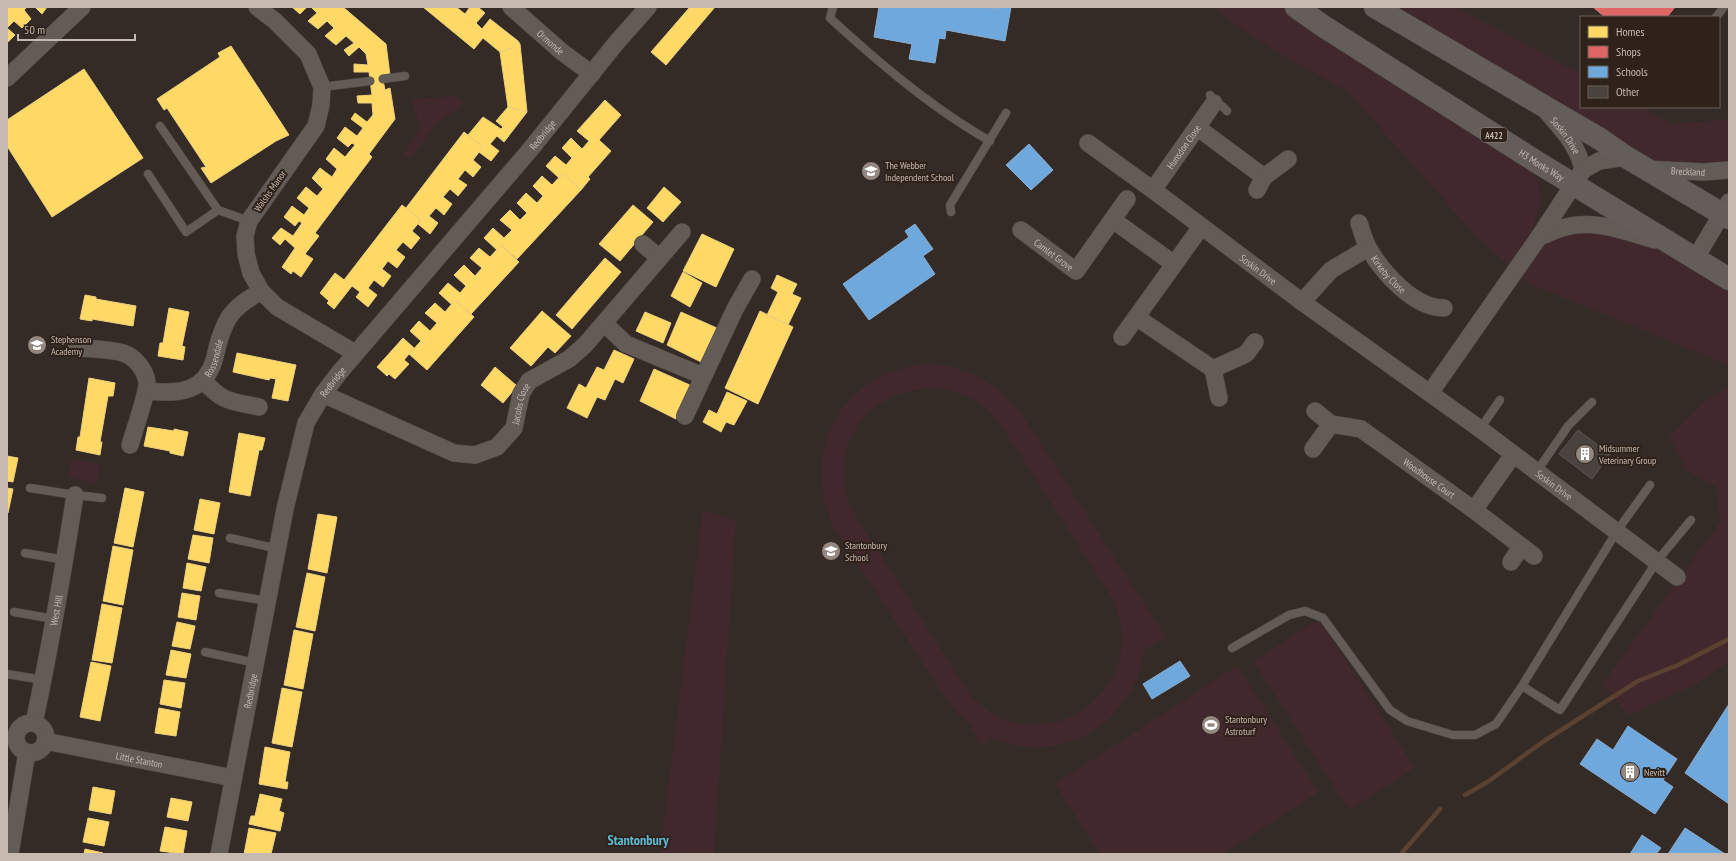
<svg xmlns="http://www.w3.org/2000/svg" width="1736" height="861" viewBox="0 0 1736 861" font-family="'PT Sans Narrow',sans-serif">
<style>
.green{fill:#40282d;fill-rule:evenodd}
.homes{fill:#ffd966;stroke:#eecf7c}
.shops{fill:#e06666;stroke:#d87f7c}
.schools{fill:#6fa8dc;stroke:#89adce}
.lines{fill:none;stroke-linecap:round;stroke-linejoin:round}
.stream{stroke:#5b4131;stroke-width:4.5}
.building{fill:#4a423e;stroke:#5c544e}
.service-casing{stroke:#4f4844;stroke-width:9}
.minor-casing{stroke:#4f4844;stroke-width:18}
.primary-casing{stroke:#4e4641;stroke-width:23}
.service{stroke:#625b56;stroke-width:8}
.minor{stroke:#625b56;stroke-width:17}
.primary{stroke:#645d59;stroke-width:22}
.labels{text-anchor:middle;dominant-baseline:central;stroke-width:4;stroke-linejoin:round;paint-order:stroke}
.shield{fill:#2f221a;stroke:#998c82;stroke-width:1}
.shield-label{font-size:9px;font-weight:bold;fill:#c6b9af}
.street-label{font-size:10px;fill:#c6b9af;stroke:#2f221a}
.poi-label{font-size:10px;fill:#c6b9af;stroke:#2f221a;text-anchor:start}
.district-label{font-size:14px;font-weight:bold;fill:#5bbad6;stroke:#2f221a}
</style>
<rect width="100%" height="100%" fill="#342b27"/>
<path class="green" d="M1211,7h85l231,158 11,17 3,17 -10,36 -14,17 -2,20c18,-14 33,-31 51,-45l54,3 109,49v87l-5,-3 -196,-80 -52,-47 -128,-144 -81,-46z
M1375,7h81l125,67v33h60l31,17 57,-5v51l-82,-1z
M455,96l10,7 -29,21 -24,33 -9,-1 17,-28 -8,-29z
M928,364c39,2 69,18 93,49l145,224 -20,12 -1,-1c-10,78 -87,121 -158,88l2,5 -7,5 -13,-22 -17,-16 -118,-181c-36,-76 9,-157 94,-163zM935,388c28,3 47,14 65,35l112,175c46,97 -82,175 -145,92l-117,-183c-22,-64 18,-118 85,-119z
M1729,387v275l-31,21 -69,32 -27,-30 118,-163 -4,-35 -29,-16 -18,-34 37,-37z
M72,459l28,5 -4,20 -28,-7z
M703,510l33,11 -22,333h-54z
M1319,619l96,149 -66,42 -96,-149z
M1237,666l82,126 -96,62h-123l-45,-70z"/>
<path class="homes" d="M7,7h20l-3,3 7,9 -9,9 -8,-7 -7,7 8,7 -8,8z
M35,7h12l-5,7z
M292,7h15l-7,7z
M311,7h32l43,37 4,31h-8l3,15 5,-2 5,31 -26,35 3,3 -57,76 4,3 -14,18 8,5 -12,18 -8,-6 -2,3 -9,-7 13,-19 -10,-9 -5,6 -8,-7 9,-10 12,8 9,-13 -3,-2 -4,5 -11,-9 8,-11 12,9 5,-7 -12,-10 9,-11 11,9 6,-7 -11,-11 8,-10 12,9 5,-8 -11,-10 8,-11 11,9 10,-12 -3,-2 -4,4 -11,-9 8,-11 12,9 6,-8 -12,-9 4,-6 12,9 6,-7 -1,-12h-14l-1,-7 15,-1 -3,-23h-15v-8l14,1 -2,-11 -7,-7 -10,9 -5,-6 10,-7 -8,-7 -10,9 -11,-9 9,-8 -7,-7 -9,8 -10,-8 9,-8z
M423,7h33l9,7 5,-7h8l7,6 -9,10 6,6 8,-10 28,22 -6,7 -12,4 -17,-14 -9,11z
M690,7h25l-49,58 -15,-13z
M518,41l2,3 7,68 -19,-5 -8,-55 12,-4z
M231,46l58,89 -13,6 -65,42 -10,-15 5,-1 -39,-59 -3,2 -7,-11 63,-42 -2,-4z
M84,69l59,89 -91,59 -45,-71v-26z
M605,100l16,15 -22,25 12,11 -23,26 2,2 -9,11 -18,-17 -4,5 -13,-12 9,-10 11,9 6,-7 -10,-10 9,-10 11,11 7,-8 -12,-10z
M508,107l19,5 -23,30 -7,-6 -7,8 9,7 -8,10 -12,-9 4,-5 -15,-12 15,-18 18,12 2,-2 -7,-6z
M464,132l19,15 -10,13 8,7 -8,10 -8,-7 -7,9 9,6 -9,11 -8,-7 -7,8 9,7 -8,11 -8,-7 -7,8 9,7 -8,11 -12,-10 3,-4 -15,-12z
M563,173l18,17 -64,69 -16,-14 -4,5 -13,-12 9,-10 11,10 8,-8 -12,-10 10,-10 10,10 7,-7 -10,-10 9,-10 11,10 6,-7 -10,-10 9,-10 10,9z
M664,187l17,15 -18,20 -16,-14z
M402,205l19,15 -9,11 8,7 -9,11 -8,-7 -7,8 9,7 -8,11 -9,-7 -6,8 9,7 -8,11 -9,-7 -6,8 9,7 -9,12 -12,-10 4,-5 -16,-12z
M633,205l20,17 -33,39 -21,-17z
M702,234l32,15 -18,38 -33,-16z
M501,245l18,17 -48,52 -16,-14 -4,4 -12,-11 9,-10 12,10 6,-7 -12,-11 10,-10 11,11 7,-8 -12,-10 9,-10 11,9z
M605,258l16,14 -49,57 -16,-14z
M683,272l19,11 -12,24 -19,-11z
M335,273l17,13 -18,23 -7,-6 2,-2 -9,-8z
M777,275l20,9 -5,10 9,4 -13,27 -21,-10 11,-23 -7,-4z
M85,295l11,2v2l40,7 -3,20 -41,-7v2l-12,-2z
M455,300l19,17 -47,53 -18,-16 12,-13 -11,-10 9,-10 11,10 7,-8 -12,-10 10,-10 10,9z
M169,308l20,4 -7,34 3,1 -2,13 -25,-4 2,-13h3z
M542,311l29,25 -16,17 -7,-6 -17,19 -21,-18z
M760,311l33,16 -35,77 -33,-16z
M645,312l26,11 -8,20 -27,-12z
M681,312l38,17 -16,34 -36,-18z
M403,338l11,10 -10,12 5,4 -14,15 -6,-5 -2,2 -10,-9z
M614,350l20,9 -11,24 -8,-4 -10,21 -8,-3 -10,21 -20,-10 12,-24 7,4 11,-21 7,3z
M237,353l59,12 -8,36 -16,-3 4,-19 -6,-1 -1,2 -36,-8z
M495,367l22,19 -14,17 -22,-18z
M654,369l38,17 -16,33 -36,-18z
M89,378l26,5 -2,13h-5l-8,46h2l-2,13 -24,-5 2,-13h2z
M727,392l20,9 -13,24 -8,-3 -5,10 -18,-10 6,-12 8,4z
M148,427l26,4v-2l14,3 -5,24 -13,-3v-2l-26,-5z
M239,433l26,5 -3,12h-3l-9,46 -21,-4z
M7,456l11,2 -5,24 -6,-1z
M7,488l6,1 -5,24h-1z
M125,488l19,4 -11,55 -19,-4z
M200,499l20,4 -6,31 -20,-4z
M318,514l19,3 -10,56 -19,-4z
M193,535l20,3 -4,25 -21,-4z
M113,546l20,4 -10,55 -20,-4z
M187,563l19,4 -5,24 -18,-3z
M307,573l18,4 -10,54 -19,-4z
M182,593l18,3 -4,24 -18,-3z
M102,604l20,4 -10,55 -20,-3z
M177,622l18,4 -5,23 -18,-3z
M294,630l19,4 -10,55 -19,-4z
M171,650l20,4 -5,24 -20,-3z
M91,662l20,4 -11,55 -20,-4z
M164,680l21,3 -4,25 -21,-4z
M282,688l20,4 -10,55 -20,-4z
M159,708l21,4 -4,24 -21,-3z
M265,747l25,5 -5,30h3l-1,7 -28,-5z
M93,787l22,4 -4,23 -22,-4z
M260,794l22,5 -3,12 5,2 -4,18 -31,-7 2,-8h4z
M171,798l21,4 -4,19 -21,-4z
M88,818l21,4 -5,24 -21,-4z
M165,827l22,4 -4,23 -23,-3z
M249,828l27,5 -5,21h-27z
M85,849l18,4v1h-19z"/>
<path class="shops" d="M1593,7h82l-8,10h-62z"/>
<path class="schools" d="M879,7l122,1 10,-1 -6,34 -59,-11 -1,9 -6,-1 -4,25 -26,-4 3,-15 -38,-7z
M1029,144l24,26 -22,20 -25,-25z
M915,224l18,25 -10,7 12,18 -66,46 -26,-36 66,-47 -4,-6z
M1180,661l10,15 -38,23 -9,-15z
M1729,704v100l-44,-31z
M1628,726l49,33 -14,21 10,7 -18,27 -75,-50 17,-25 16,11z
M1685,828l40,26h-57z
M1642,835l19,13 -5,6h-26z"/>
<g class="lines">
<path class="stream" d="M1465,795l24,-14 55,-40 94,-60 40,-16 51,-26
M1401,854l39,-45"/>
</g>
<path class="building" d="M1578,430l32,24 -18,25 -33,-25z"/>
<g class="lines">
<g class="service-casing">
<path id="service" d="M833,7l-3,11c48,44 103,91 160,123
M1716,17l8,-10
M383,79l22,-3
M322,87l48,-6
M1210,95c5,9 11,8 17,16
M160,126l58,84 31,11
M148,174l38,58 32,-22
M951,212l-1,-7 56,-92
M1480,429l20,-29
M1537,471l31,-45 24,-24
M30,488l45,7 27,3
M230,538l48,11
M25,553l40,7
M219,593l48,8
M14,612l40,7
M1232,648l57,-33 16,-4 18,7 67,92 17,11 46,14h22l21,-11 26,-38 95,-155 33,-46
M205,652l51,11
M7,674l36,6
M1522,686l38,24 97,-149 34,-41"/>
</g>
<g class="minor-casing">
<g id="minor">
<path d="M257,7l18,14 33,33 14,33 -1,18 -5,21 -67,95 -4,15 1,18 5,19 10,18 16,16 78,46"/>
<path id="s1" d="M511,7l51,45 30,22"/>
<path d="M7,78l75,-71"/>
<path id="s2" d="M1547,112c15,17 32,35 36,58"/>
<path d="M1198,128l66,49"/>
<path id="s3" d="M1088,143l65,47 149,112 178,127 197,148"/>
<path id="s4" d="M1647,169l57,3 25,-2"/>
<path id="s5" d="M1153,190l61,-87"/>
<path d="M1257,190l7,-13 24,-18"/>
<path d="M1113,220l61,44"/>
<path id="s6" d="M1359,223c3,8 5,18 10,26 14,24 45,59 75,59"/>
<path id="s7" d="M1021,230l55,41 51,-72"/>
<path d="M1539,237c9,-3 18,-8 27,-10 29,-8 61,5 89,13"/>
<path d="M643,244l16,14"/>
<path d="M1695,259l34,-57"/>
<path d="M1302,302l29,-32 37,-22"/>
<path d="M1136,317l77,52"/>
<path d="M604,323l22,21 77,32"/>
<path d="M1122,337l79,-110"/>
<path d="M76,348c15,1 33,1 47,5 11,3 23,17 24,30 0,12 -13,48 -17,62"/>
<path d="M203,380c20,23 28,21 56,27"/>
<path id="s8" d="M146,391c23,2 52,4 64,-21 5,-8 6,-20 9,-29 3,-10 7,-22 15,-30 7,-8 18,-14 27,-20"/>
<path d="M1430,393l109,-156 44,-67 16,-9 27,-4"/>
<path id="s9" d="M323,394l131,59 21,2 22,-8 17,-19 7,-34 8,-13 40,-22 16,-14 97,-113"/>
<path d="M1219,398l-6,-29 33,-15 9,-12"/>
<path id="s10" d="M1315,411l16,13 30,5 113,81 60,46"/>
<path d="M685,416l50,-107 17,-30"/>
<path d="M1313,449l18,-25"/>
<path d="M1474,510l39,-55"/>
<path d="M1511,562l10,-15"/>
<path id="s11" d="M34,723c16,-75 29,-151 41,-228"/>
<circle cx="31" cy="738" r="15"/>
<path id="s12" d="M45,741l188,37"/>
<path d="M10,854l17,-102"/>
<path id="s13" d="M219,854l66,-345 21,-86 17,-29 16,-21 190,-222 88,-109 31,-35"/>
</g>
</g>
<g class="primary-casing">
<g id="primary">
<path id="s14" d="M1296,7l27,19 217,138 189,115"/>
<path d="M1375,7l225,132 26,18 103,61"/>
</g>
</g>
<use href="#service" class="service"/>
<use href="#minor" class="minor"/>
<use href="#primary" class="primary"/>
</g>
<defs>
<g id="school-disc" transform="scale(1)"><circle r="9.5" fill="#93877f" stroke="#2f221a"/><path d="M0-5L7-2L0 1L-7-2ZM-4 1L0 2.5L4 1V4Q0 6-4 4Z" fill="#fff"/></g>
<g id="building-disc" transform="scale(1)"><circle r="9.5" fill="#93877f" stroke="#2f221a"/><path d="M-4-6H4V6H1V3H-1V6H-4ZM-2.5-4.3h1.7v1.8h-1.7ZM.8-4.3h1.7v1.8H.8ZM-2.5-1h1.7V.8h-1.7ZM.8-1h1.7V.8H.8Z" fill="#fff"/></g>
<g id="stadium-disc" transform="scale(1)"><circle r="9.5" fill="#93877f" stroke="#2f221a"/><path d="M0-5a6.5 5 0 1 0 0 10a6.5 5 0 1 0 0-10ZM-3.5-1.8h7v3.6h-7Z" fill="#fff"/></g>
</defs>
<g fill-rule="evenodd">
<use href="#school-disc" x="871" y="171"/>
<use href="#school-disc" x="37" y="345"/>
<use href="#building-disc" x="1585" y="454"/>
<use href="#school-disc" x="831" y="551"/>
<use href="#stadium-disc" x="1211" y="725"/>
<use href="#building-disc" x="1630" y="772"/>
</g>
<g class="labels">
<rect class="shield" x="1481" y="128" width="26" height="14" rx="3"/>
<g class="shield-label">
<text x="1494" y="135">A422</text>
</g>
<g class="street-label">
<text stroke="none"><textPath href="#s1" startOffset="53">Ormonde</textPath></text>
<text stroke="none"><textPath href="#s13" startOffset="813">Redbridge</textPath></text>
<text stroke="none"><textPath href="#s2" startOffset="30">Soskin Drive</textPath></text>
<text stroke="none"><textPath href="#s5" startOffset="53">Hunsdon Close</textPath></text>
<text stroke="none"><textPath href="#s14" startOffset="292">H3 Monks Way</textPath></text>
<text stroke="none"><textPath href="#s4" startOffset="41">Breckland</textPath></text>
<text transform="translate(270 191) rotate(-55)">Walshs Manor</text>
<text stroke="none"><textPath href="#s7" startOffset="41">Camlet Grove</textPath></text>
<text stroke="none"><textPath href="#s3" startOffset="212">Soskin Drive</textPath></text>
<text stroke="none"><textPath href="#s6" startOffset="60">Kirkeby Close</textPath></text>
<text stroke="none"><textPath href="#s8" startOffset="85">Rossendale</textPath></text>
<text stroke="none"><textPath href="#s13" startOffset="489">Redbridge</textPath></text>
<text stroke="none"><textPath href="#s9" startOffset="239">Jacobs Close</textPath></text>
<text stroke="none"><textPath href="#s10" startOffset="135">Woodhouse Court</textPath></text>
<text stroke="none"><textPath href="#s3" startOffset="578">Soskin Drive</textPath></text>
<text stroke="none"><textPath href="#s11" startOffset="115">West Hill</textPath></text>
<text stroke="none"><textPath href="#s13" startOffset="166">Redbridge</textPath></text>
<text stroke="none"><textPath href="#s12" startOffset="96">Little Stanton</textPath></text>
</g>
<g class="poi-label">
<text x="885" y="165">The Webber<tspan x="885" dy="12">Independent School</tspan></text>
<text x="51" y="339">Stephenson<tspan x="51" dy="12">Academy</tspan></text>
<text x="1599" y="448">Midsummer<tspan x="1599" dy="12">Veterinary Group</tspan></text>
<text x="845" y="545">Stantonbury<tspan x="845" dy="12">School</tspan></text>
<text x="1225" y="719">Stantonbury<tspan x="1225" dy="12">Astroturf</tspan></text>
<text x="1644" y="772">Nevitt</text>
</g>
<g class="district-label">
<text x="638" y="840">Stantonbury</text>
</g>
</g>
<rect width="1736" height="861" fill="none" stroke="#c6b9af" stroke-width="16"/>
<rect x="1580" y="16" width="140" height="92" fill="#2f221a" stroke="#6b5e56"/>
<rect x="1588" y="26" width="20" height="12" fill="#ffd966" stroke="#6b5e56"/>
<text x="1616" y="36" font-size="12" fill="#c6b9af">Homes</text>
<rect x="1588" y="46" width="20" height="12" fill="#e06666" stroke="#6b5e56"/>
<text x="1616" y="56" font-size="12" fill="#c6b9af">Shops</text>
<rect x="1588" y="66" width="20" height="12" fill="#6fa8dc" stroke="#6b5e56"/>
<text x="1616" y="76" font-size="12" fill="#c6b9af">Schools</text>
<rect x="1588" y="86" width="20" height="12" fill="#4a423e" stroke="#6b5e56"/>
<text x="1616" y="96" font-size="12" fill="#c6b9af">Other</text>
<path d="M18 34v6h117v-6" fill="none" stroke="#c6b9af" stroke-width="2"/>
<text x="24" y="34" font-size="12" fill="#c6b9af" stroke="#2f221a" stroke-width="3" paint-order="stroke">50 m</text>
</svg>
